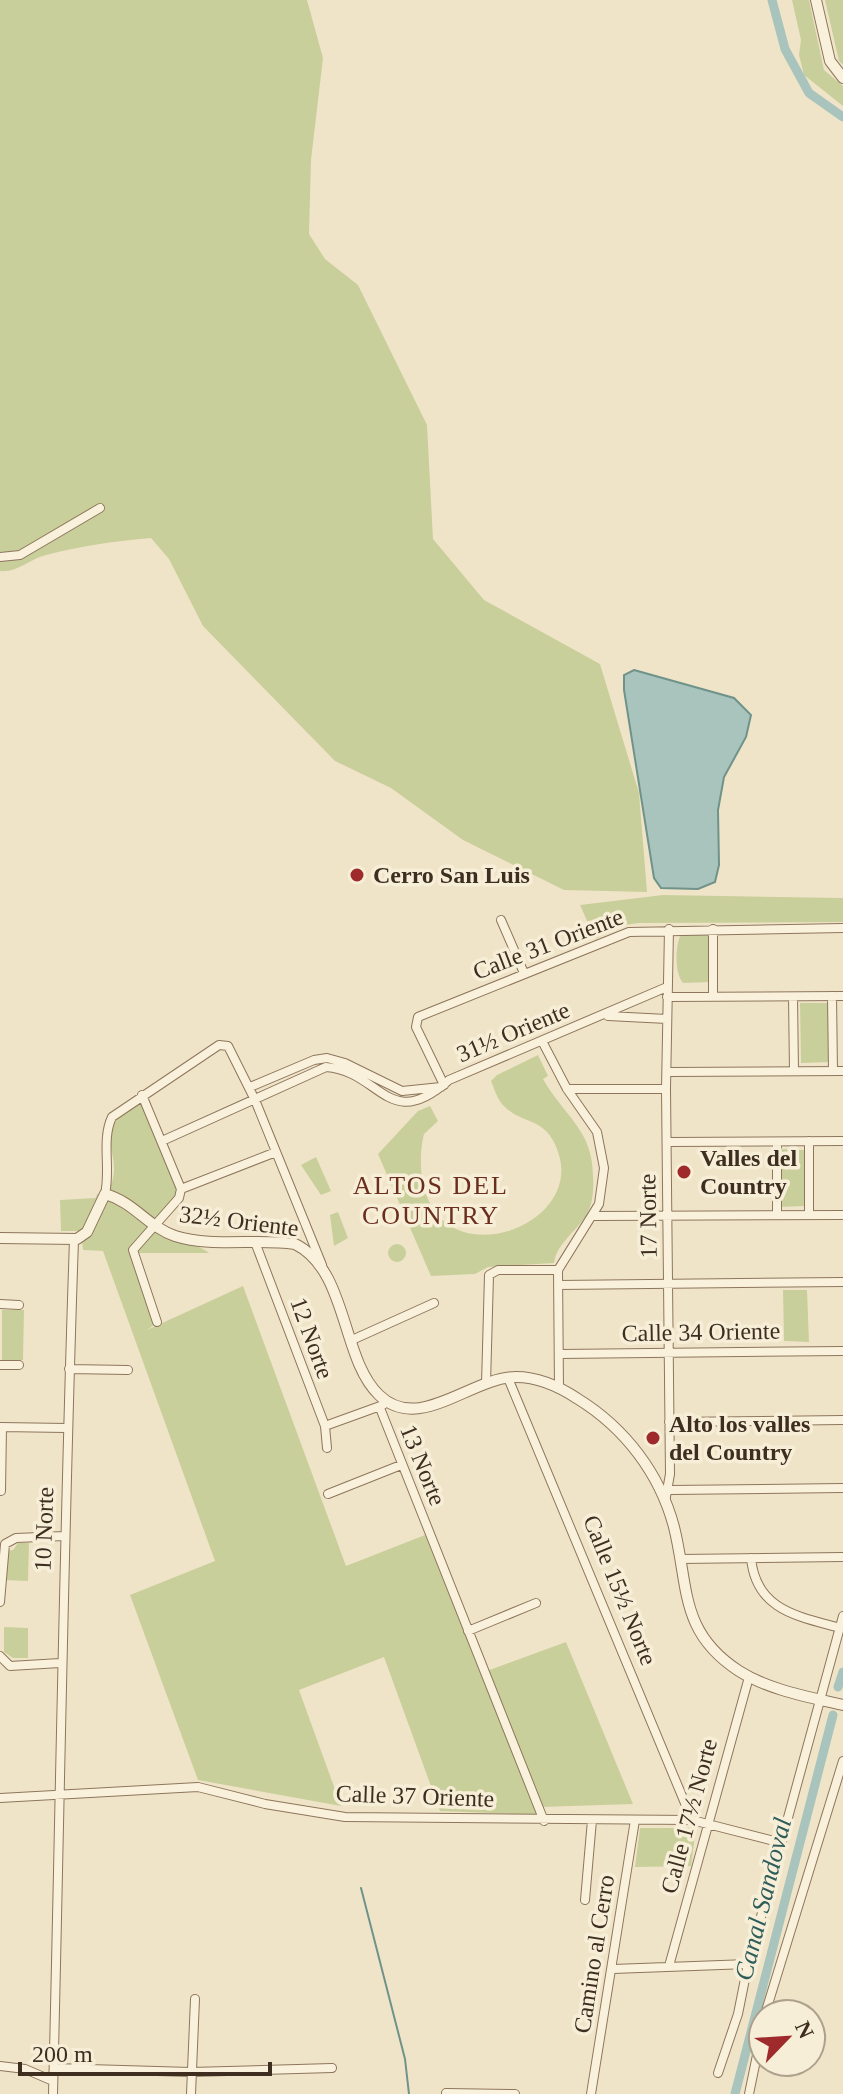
<svg xmlns="http://www.w3.org/2000/svg" width="843" height="2094" viewBox="0 0 843 2094" font-family="Georgia,serif">
<style>
.green{fill:#c9cf9b}
.water{fill:#a9c4bc;stroke:#6f938a;stroke-width:2}
.lines{fill:none;stroke-linecap:round;stroke-linejoin:round}
.stream{stroke:#6f938a;stroke-width:2}
.canal{stroke:#a9c4bc;stroke-width:9}
.minor-casing{stroke:#8d765c;stroke-width:10}
.tertiary-casing{stroke:#8d765c;stroke-width:12}
.minor{stroke:#faf1dc;stroke-width:8}
.tertiary{stroke:#faf1dc;stroke-width:10}
.poi-dot{fill:#9e2a2b;stroke:#f7eed8;stroke-width:3}
.labels{text-anchor:middle;dominant-baseline:central;stroke-width:7;stroke-linejoin:round;paint-order:stroke}
.poi-label{font-size:24px;font-weight:bold;fill:#3d2e20;stroke:#f7eed8;text-anchor:start}
.street-label{font-size:24px;fill:#3d2e20;stroke:#f7eed8}
.neighbourhood-label{font-size:26px;letter-spacing:2px;fill:#6b2e1e;stroke:#f7eed8}
.water-label{font-size:26px;font-style:italic;fill:#2f5d5a;stroke:#f7eed8}
</style>
<rect width="100%" height="100%" fill="#f0e4c8"/>
<path class="green" d="M0,0h307l16,58 -12,102 -2,74 16,25 33,26 69,140 6,114 51,61 116,64 39,129 8,99 -83,-2 -101,-50 -72,-52 -56,-27 -132,-135 -34,-67 -18,-21c-36,3 -70,8 -105,17 -16,4 -29,18 -46,16z
M792,0h17l15,70 19,16v20l-39,-31 -5,-20 2,-15z
M825,0h18v65l-4,-4z
M663,895l180,3v24l-204,1 -15,2 -29,14 -15,-34z
M682,932l27,2 1,48 -27,1c-9,-11 -8,-39 -1,-51z
M800,1003h30l1,59 -30,1z
M538,1055l10,21 -5,3c21,37 50,51 50,97 1,11 0,26 -5,36 -10,19 -31,30 -34,51l-66,4 -13,7 -44,2 -53,-122 40,-43 12,-5 8,15 -14,13c-4,16 -4,33 -1,49 19,94 158,45 136,-28 -11,-40 -38,-29 -57,-51 -5,-6 -8,-16 -11,-23l6,-6z
M141,1099l37,91 -2,7 -22,22 -46,-27c21,-41 -25,-56 33,-93z
M781,1149l23,1v56l-24,1z
M316,1157l15,34 -10,4 -20,-30z
M97,1194c26,6 42,28 64,42 16,9 35,6 48,17h-79l24,72 -7,5 96,-44 103,280 79,-31 114,280 -99,-4 -56,-154 -85,33 42,116 -143,-26 -68,-185 85,-34 -112,-310 -20,-1 -2,-19h-20l-1,-31 36,-2z
M338,1212l10,26 -14,8 -4,-31z
M388 1253a9 9 0 1 1 18 0a9 9 0 1 1-18 0Z
M783,1290h24l2,52 -25,-1z
M2,1310h22l-1,50h-21z
M18,1543h11l-1,38 -25,-1 2,-29 8,-1z
M4,1627l24,1v30h-15l-9,-6z
M566,1642l67,162 -92,3 -57,-135z
M640,1828h56l-5,38 -56,1z"/>
<path class="water" d="M634,670l100,28 17,17 -5,22 -22,40 -6,33 1,55 -4,17 -17,7 -37,-1 -7,-10 -30,-188v-15z"/>
<g class="lines">
<path class="stream" d="M361,1888l44,171 4,35"/>
<path class="canal" d="M772,0l13,49 24,44 34,24
M838,1687l5,-15
M735,2094l98,-379"/>
<g class="minor-casing">
<path id="minor" d="M0,557l20,-2 80,-47
M501,920l23,53
M832,996l1,75
M667,997l176,-1
M713,997v-68
M793,997l1,74
M608,1016l59,3
M542,1041l25,48 30,43 7,36 -5,36 -41,66 1,118
M667,1072l176,-1
M444,1085l-28,-58 2,-10 211,-85 214,-4
M250,1087l64,-27 13,-2 18,5 57,28 39,-4
M567,1089h99
M142,1095l39,94 -2,9 -46,52 24,72
M162,1141l164,-74c55,4 62,67 123,13l218,-93
M809,1141v74
M667,1142l176,-1
M181,1189l95,-37
M105,1194c6,-25 -4,-54 7,-77l107,-72 9,1 27,54 67,165
M777,1215v-73
M593,1216l250,-1
M255,1242l70,184 2,22
M558,1285l285,-3
M0,1304l19,1
M352,1340l82,-37
M559,1354l284,-3
M0,1365h19
M69,1369l59,1
M508,1378l184,442
M486,1384l3,-109 9,-5h60
M380,1408l164,413
M669,1422l174,-2
M325,1426l58,-21
M0,1427l67,1
M669,1490l174,-2
M1,1491l1,-64
M328,1494l73,-29
M665,1502l5,-28 -4,-385 3,-160
M751,1558c5,52 46,58 89,70
M680,1559l163,-2
M0,1602l5,-58 11,-6 48,-2
M468,1631l68,-28
M0,1656l10,10 50,-3
M0,1798l198,-11 67,17 80,13 347,3 90,23
M585,1900l7,-80
M669,1966l80,-289
M613,1969l135,-5
M765,2014l78,-253
M0,2066l25,3 28,12
M54,2068l137,4 141,-4
M718,2073l20,-59 10,-50 95,-348
M446,2093l69,1
M53,2094c7,-285 11,-569 21,-854
M191,2094l4,-95
M591,2094l44,-274
M749,2094l14,-68"/>
</g>
<g class="tertiary-casing">
<path id="tertiary" d="M816,0l14,61 13,17
M0,1238l77,1 10,-7 18,-38c29,8 43,33 70,42 38,12 81,2 120,8 53,26 46,115 84,151 40,39 92,-18 137,-18 22,0 44,10 62,22 47,29 82,75 96,128 15,60 5,105 65,144 30,19 70,26 104,34"/>
</g>
<use href="#minor" class="minor"/>
<use href="#tertiary" class="tertiary"/>
</g>
<g class="poi-dot">
<circle cx="357" cy="875" r="8"/>
<circle cx="684" cy="1172" r="8"/>
<circle cx="653" cy="1438" r="8"/>
</g>
<g class="labels">
<g class="poi-label">
<text x="373" y="875">Cerro San Luis</text>
<text x="700" y="1158">Valles del<tspan x="700" dy="28">Country</tspan></text>
<text x="669" y="1424">Alto los valles<tspan x="669" dy="28">del Country</tspan></text>
</g>
<g class="street-label">
<text transform="translate(548 944) rotate(-21)">Calle 31 Oriente</text>
<text transform="translate(513 1032) rotate(-23)">31½ Oriente</text>
<text transform="translate(648 1216) rotate(-91)">17 Norte</text>
<text transform="translate(239 1221) rotate(7)">32½ Oriente</text>
<text transform="translate(701 1332) rotate(-1)">Calle 34 Oriente</text>
<text transform="translate(312 1338) rotate(70)">12 Norte</text>
<text transform="translate(423 1465) rotate(68)">13 Norte</text>
<text transform="translate(44 1529) rotate(-88)">10 Norte</text>
<text transform="translate(620 1590) rotate(68)">Calle 15½ Norte</text>
<text transform="translate(415 1796) rotate(2)">Calle 37 Oriente</text>
<text transform="translate(689 1816) rotate(-75)">Calle 17½ Norte</text>
<text transform="translate(594 1954) rotate(-81)">Camino al Cerro</text>
</g>
<g class="neighbourhood-label">
<text x="431" y="1185">ALTOS DEL<tspan x="431" dy="30">COUNTRY</tspan></text>
</g>
<g class="water-label">
<text transform="translate(763 1899) rotate(-76)">Canal Sandoval</text>
</g>
</g>
<g transform="translate(787 2038) rotate(65)"><circle r="38" fill="#f7eed8" stroke="#ada18e" stroke-width="2"/>
<path d="M0-6L14 30L0 20L-14 30Z" fill="#9e2a2b"/>
<text y="-12" font-size="22" font-weight="bold" text-anchor="middle" fill="#3d2e20">N</text>
</g>
<path d="M20 2062v12h250v-12" fill="none" stroke="#3d2e20" stroke-width="4"/>
<text x="32" y="2062" font-size="24" fill="#3d2e20" stroke="#f7eed8" stroke-width="6" paint-order="stroke">200 m</text>
</svg>
